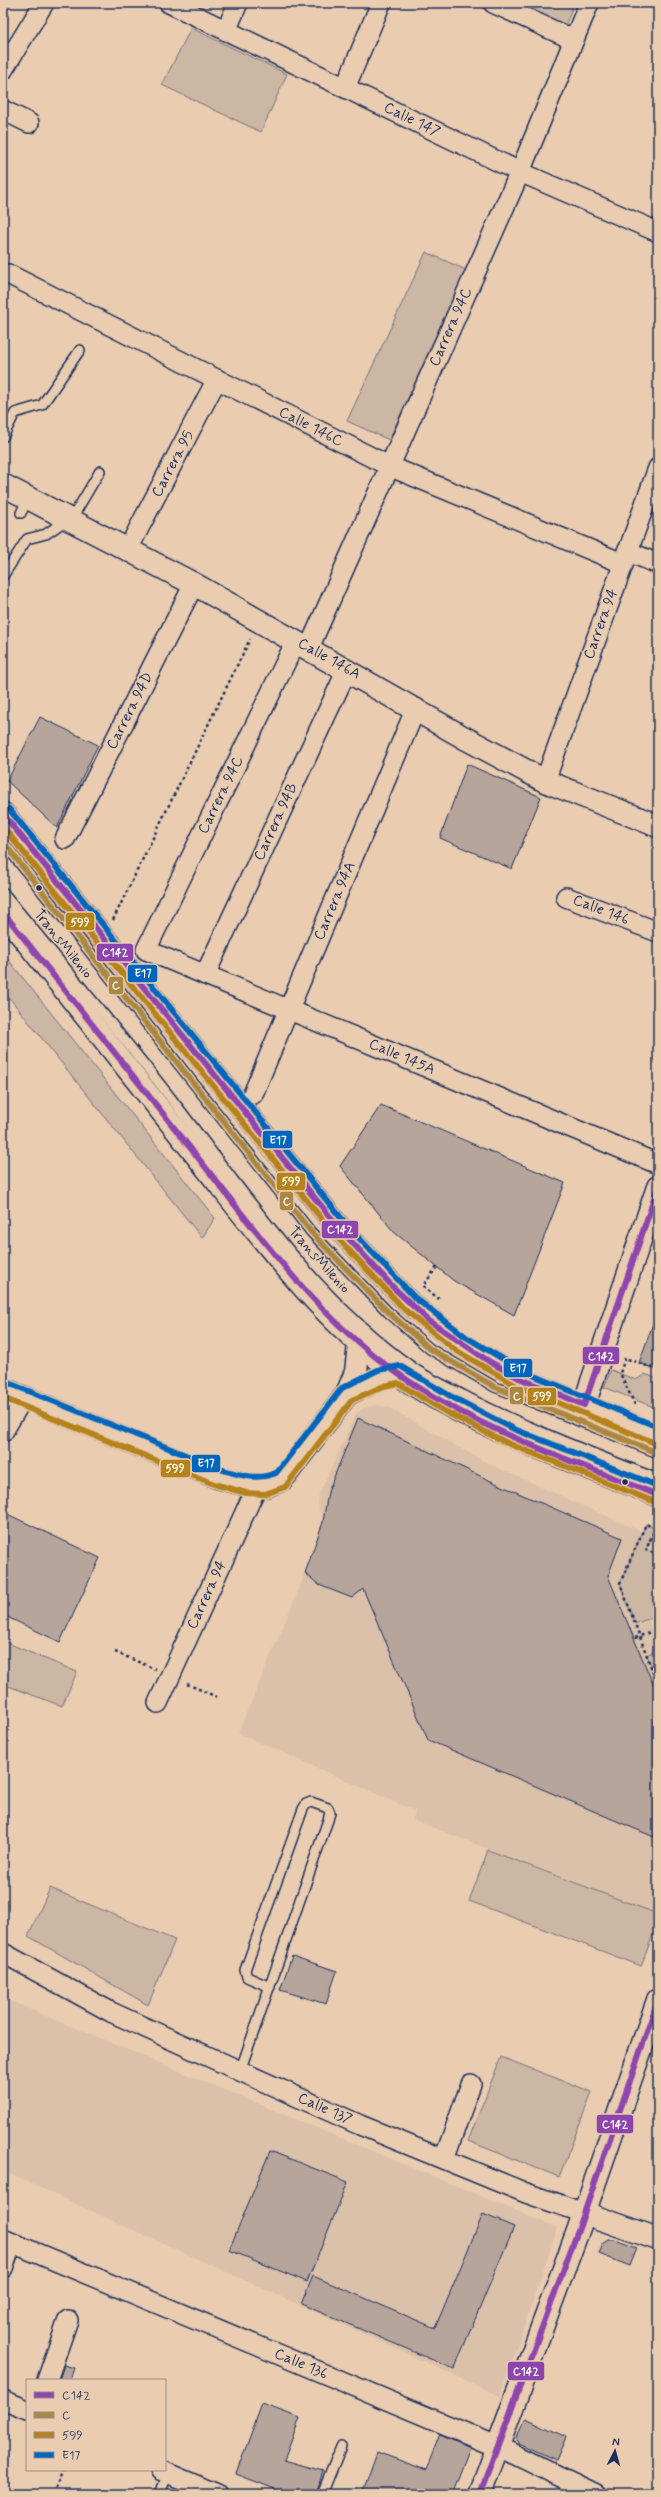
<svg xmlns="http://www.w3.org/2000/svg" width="661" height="2497" viewBox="0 0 661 2497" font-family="Mynerve,sans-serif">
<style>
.built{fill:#dbc1aa}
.green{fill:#ccb6a4;stroke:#747281}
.building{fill:#b7a59c;stroke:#1b2f5e}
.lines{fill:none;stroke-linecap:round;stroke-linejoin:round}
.lane-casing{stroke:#1b2f5e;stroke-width:12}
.street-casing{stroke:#1b2f5e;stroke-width:22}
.secondary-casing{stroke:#1b2f5e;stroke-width:25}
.primary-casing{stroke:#1b2f5e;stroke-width:25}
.path{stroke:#1b2f5e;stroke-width:2.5;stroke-dasharray:3 3;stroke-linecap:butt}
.lane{stroke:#eacdb0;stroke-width:9}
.street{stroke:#eacdb0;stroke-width:19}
.secondary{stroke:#eacdb0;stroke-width:22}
.primary{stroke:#eacdb0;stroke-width:22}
.bus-1-casing{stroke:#eacdb0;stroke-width:9}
.bus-2-casing{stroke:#eacdb0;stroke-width:9}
.bus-3-casing{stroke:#eacdb0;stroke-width:9}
.bus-4-casing{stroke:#eacdb0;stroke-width:9}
.bus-1{stroke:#8e44ad;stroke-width:6}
.bus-2{stroke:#ac8741;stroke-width:6}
.bus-3{stroke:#b5821c;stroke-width:6}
.bus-4{stroke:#0065bd;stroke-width:6}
.bus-dot{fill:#1b2f5e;stroke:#eacdb0;stroke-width:1.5}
.labels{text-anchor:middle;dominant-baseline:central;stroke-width:3;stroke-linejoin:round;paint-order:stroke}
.street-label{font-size:15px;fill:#1b2f5e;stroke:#eacdb0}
.line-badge{stroke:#eacdb0;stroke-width:1.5}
.badge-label{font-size:11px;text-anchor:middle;font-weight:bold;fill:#fff}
</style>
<rect width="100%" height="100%" fill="#eacdb0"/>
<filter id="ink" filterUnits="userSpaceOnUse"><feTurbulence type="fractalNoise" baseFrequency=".025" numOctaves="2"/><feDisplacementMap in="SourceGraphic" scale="8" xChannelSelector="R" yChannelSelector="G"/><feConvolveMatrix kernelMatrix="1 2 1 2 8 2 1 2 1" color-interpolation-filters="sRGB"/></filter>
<g filter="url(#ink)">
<path class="built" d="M377,1405l11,2 97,55 173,77v76l-10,4 10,26v269l-245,-94 2,-9 -177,-78 62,-147 23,-64 -5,-19 1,-9 38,-82 9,-5z
M3,1998l555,230 -58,168 -497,-225z"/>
<path class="green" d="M516,3h58l-9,23z
M191,28l96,46 -26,58 -99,-47z
M426,252l40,18 -77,170 -42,-19z
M3,953l212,265 -13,20 -199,-248z
M611,1370l25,10 9,-6 13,5v30l-54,-22z
M646,1524l9,4 -9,22 8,3 4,-10v72l-23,9 -15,-41z
M3,1641l74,31 -15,34 -59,-22z
M658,1649v37l-11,-31z
M488,1850l170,64v8l-17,44 -172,-65z
M50,1888l125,52 -27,65 -120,-69z
M501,2057l91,35 -33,85 -91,-36z"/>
<path class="building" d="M40,717l58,28 -41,83 -50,-47z
M467,764l74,33 -29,72 -72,-31z
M381,1105l184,78 -51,132 -60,-34 -60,-49 -54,-66z
M656,1315h2v55l-19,-7z
M358,1418l135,64 129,56 -14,38 50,120v129l-4,12 -226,-97 -65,-151 -11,9 -33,-13 -14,-12 18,-51 5,-30z
M3,1512l97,46 -40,84 -57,-27z
M292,1956l45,15 -11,33 -46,-14z
M270,2151l78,31 -41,100 -78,-32z
M483,2214l31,13 -60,142 -153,-65 12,-28 122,52z
M609,2240h6l22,8 -7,18 -31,-12 4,-10z
M64,2365l10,3 -4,12h-11z
M262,2404l38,14 -16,42 39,11 -7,23h-28l-52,-20z
M526,2418l40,19 -10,23 -37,-17 -3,-5z
M440,2434l30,13 -18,47h-81l-8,-3 14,-39 49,18z"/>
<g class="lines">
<g class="lane-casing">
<path id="lane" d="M3,437l12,-24 27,-8 38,-55
M21,513l7,-15
M3,576l24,-37 19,-5 22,-15 3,1 29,-49
M3,842l308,390 77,80 42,37 65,38 163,66
M3,892c58,72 118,141 174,214 71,92 138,192 235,261 15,11 34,19 51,28 63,33 129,58 195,84
M240,2071l88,-251 2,-7 -2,-5 -17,-6 -5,2 -3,5 -58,161 2,7 23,10
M160,2494l8,-21
M322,2494l19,-47"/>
</g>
<g class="street-casing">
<path id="street" d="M169,3l351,169 138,60
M493,3l81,37
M226,31l12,-28
M3,70l41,-67
M345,88l36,-85
M3,110l26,13
M8,274l381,192 233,97
M128,549l89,-170
M627,551l31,13
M296,641l-150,309 512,214
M309,648l211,-476 69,-169
M545,781l113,-313
M65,839l129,-255
M566,897l92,35
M205,975l142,-305
M253,1094l163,-386
M3,1432l20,-34
M158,1703l99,-217
M3,1953l108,59 129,59 120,54 166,68 58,20
M444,2159l27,-75
M3,2239l496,208 97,47
M3,2268l9,-25
M47,2380l21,-60
M3,2400l24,10
M160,2470l57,24"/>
</g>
<g class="secondary-casing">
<path id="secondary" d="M3,485l191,99 269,153 82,44 113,45
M3,1389l214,88 30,8 18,1 16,-6 6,-7 60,-79 9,-22 3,-28
M347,1394l34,-16 18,-4
M584,1405l74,-218
M584,2213l74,26
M480,2494l99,-266 79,-228"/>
</g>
<g class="primary-casing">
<path id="primary" d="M3,814l337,415 70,75 51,40 58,34 139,58
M3,912c67,85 135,169 202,254 57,72 117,154 192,207 78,55 173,86 261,122"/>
</g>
<path class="path" d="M113,920l137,-281
M437,1267l-14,19 16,13
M635,1405l-15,-32 5,-15 33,12
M658,1521l-12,29 8,3 4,-11
M655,1528l-9,-4 -26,59 38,103
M635,1638l23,-9
M115,1652l40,17
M187,1684l30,13
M53,2494l10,-24"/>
<use href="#lane" class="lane"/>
<use href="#street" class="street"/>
<use href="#secondary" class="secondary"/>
<use href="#primary" class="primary"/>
<g class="bus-1-casing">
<path id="bus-1" d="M3,814l337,415 53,58 35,33 62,42 29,16 65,27 74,-218
M3,912c65,82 131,164 196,247 60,76 118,158 198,214 79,56 172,87 261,122
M480,2494l99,-266 79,-228"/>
</g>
<g class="bus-2-casing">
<path id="bus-2" d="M3,842l308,390 77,80 42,37 65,38 163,66"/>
</g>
<g class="bus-3-casing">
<path id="bus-3" d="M3,827l331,407 71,76 52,41 58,34 140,58
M3,1398l211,86 32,9 19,1 20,-7 67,-87 32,-14 14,-3 46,28 63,32 148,59"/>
</g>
<g class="bus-4-casing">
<path id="bus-4" d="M9,809l337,415 69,74 51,39 57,34 135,56
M6,1382l214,87c20,6 36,12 56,4l66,-85 36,-18 22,-4 52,31 62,32 144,57"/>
</g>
<use href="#bus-1" class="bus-1"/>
<use href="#bus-2" class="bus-2"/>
<use href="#bus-3" class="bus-3"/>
<use href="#bus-4" class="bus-4"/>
</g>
</g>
<g class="bus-dot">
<circle cx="39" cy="888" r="3.5"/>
<circle cx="625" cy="1482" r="3.5"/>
</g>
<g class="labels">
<g class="street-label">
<text transform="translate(412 120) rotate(26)">Calle 147</text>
<text transform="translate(451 327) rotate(-66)">Carrera 94C</text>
<text transform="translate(311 427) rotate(27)">Calle 146C</text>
<text transform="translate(173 464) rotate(-62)">Carrera 95</text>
<text transform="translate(601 624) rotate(-70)">Carrera 94</text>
<text transform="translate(329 659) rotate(29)">Calle 146A</text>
<text transform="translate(130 711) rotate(-63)">Carrera 94D</text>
<text transform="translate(221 795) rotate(-64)">Carrera 94C</text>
<text transform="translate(276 822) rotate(-65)">Carrera 94B</text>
<text transform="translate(335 901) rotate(-67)">Carrera 94A</text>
<text transform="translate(601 910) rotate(21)">Calle 146</text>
<text transform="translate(63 944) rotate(51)">TransMilenio</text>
<text transform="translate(402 1057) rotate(23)">Calle 145A</text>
<text transform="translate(319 1260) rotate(48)">TransMilenio</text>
<text transform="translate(207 1595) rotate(-65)">Carrera 94</text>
<text transform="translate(325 2109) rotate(24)">Calle 137</text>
<text transform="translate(301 2364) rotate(23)">Calle 136</text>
</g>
</g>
<g class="line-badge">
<rect x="65" y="912" width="30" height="19" rx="4" fill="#b5821c"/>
<rect x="96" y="943" width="38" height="19" rx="4" fill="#8e44ad"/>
<rect x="127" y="964" width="31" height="19" rx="4" fill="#0065bd"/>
<rect x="108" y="976" width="16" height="19" rx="4" fill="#ac8741"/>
<rect x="262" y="1130" width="31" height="19" rx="4" fill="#0065bd"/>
<rect x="276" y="1172" width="30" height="19" rx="4" fill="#b5821c"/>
<rect x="279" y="1191" width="15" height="20" rx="4" fill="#ac8741"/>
<rect x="321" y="1220" width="38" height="19" rx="4" fill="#8e44ad"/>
<rect x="582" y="1346" width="38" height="19" rx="4" fill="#8e44ad"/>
<rect x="503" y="1358" width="30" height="20" rx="4" fill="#0065bd"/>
<rect x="509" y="1386" width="15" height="19" rx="4" fill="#ac8741"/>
<rect x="527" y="1387" width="30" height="19" rx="4" fill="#b5821c"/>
<rect x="191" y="1454" width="30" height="19" rx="4" fill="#0065bd"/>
<rect x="160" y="1459" width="31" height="19" rx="4" fill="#b5821c"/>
<rect x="596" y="2114" width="38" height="20" rx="4" fill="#8e44ad"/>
<rect x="507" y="2361" width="38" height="20" rx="4" fill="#8e44ad"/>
</g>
<g class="badge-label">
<text x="80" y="926">599</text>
<text x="115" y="956">C142</text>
<text x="143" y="977">E17</text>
<text x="116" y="989">C</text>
<text x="278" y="1144">E17</text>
<text x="291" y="1185">599</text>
<text x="287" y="1205">C</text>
<text x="340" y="1233">C142</text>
<text x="601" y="1360">C142</text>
<text x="518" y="1372">E17</text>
<text x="517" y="1400">C</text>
<text x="542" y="1400">599</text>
<text x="206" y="1467">E17</text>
<text x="175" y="1472">599</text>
<text x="615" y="2128">C142</text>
<text x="526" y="2375">C142</text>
</g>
<rect width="661" height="2497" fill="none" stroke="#eacdb0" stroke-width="16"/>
<rect x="8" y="8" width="645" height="2481" fill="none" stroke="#1b2f5e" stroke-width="1.5" filter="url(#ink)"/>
<rect x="26" y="2379" width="140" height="92" fill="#eacdb0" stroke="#978e8f"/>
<rect x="34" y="2392" width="20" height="6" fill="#8e44ad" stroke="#978e8f"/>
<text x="62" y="2399" font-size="12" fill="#1b2f5e">C142</text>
<rect x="34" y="2412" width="20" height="6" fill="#ac8741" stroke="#978e8f"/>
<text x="62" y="2419" font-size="12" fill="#1b2f5e">C</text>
<rect x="34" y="2432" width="20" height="6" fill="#b5821c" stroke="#978e8f"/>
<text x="62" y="2439" font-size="12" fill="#1b2f5e">599</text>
<rect x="34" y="2452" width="20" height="6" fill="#0065bd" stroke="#978e8f"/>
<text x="62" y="2459" font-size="12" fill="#1b2f5e">E17</text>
<g transform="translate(615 2451) rotate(6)" stroke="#eacdb0" stroke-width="3" paint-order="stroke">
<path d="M0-3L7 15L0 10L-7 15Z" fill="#1b2f5e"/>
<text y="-6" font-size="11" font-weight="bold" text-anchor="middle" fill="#1b2f5e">N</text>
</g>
</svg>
